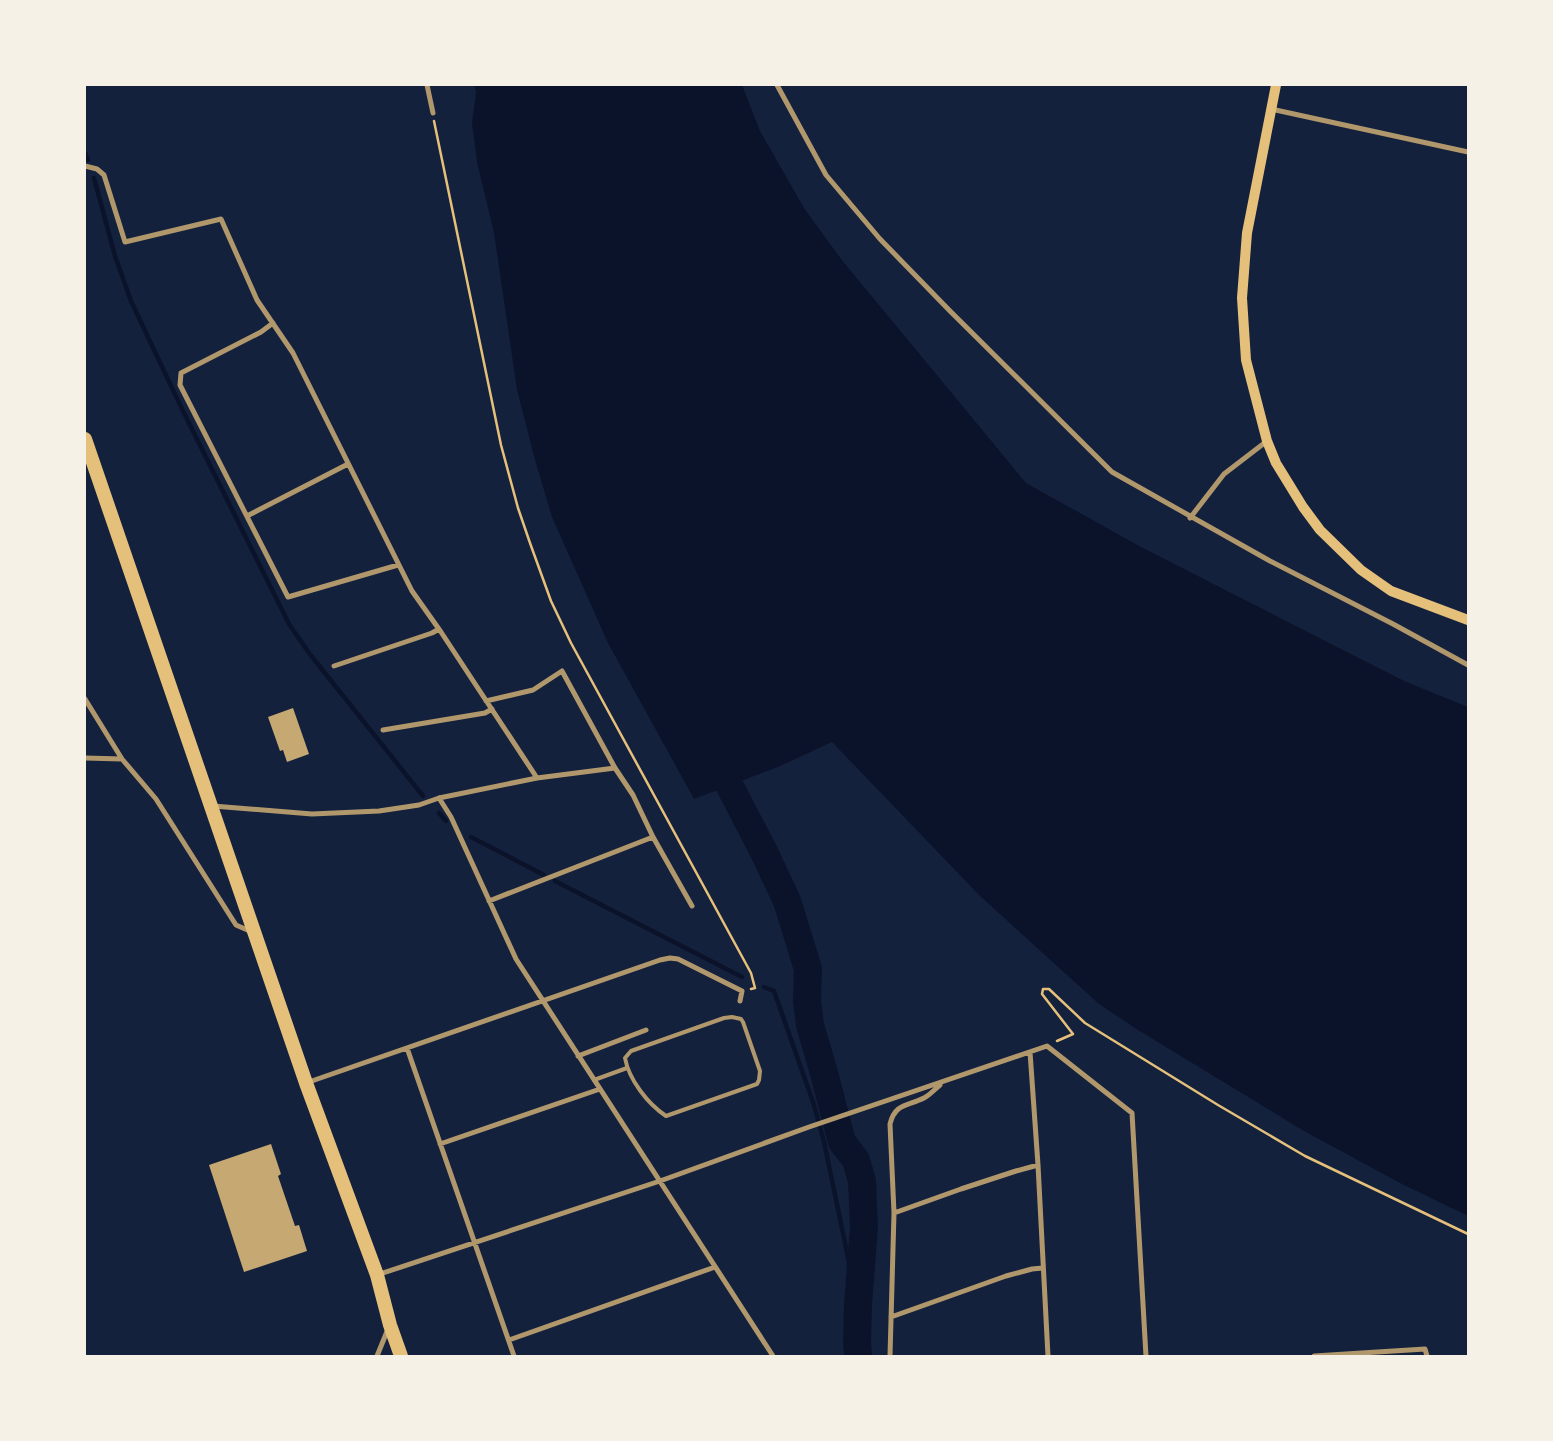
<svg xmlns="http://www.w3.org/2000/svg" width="1553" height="1441" viewBox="0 0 1553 1441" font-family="'Fira Sans Condensed',sans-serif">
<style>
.water{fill:#0b132b}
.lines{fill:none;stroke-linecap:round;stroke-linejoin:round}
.stream{stroke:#0b132b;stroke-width:4.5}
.river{stroke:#0b132b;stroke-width:28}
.building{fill:#c6a872}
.path{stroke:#e5c07b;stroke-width:2.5}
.service{stroke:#b1986c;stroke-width:4}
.minor{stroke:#b1986c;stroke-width:5}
.secondary{stroke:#e5c07b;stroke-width:10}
.trunk{stroke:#e5c07b;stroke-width:14}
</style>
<rect width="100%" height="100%" fill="#14213d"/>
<path class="water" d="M474,85h268l18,46 44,77 37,51 185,224 117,65 141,72 120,61 64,26v509l-68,-33 -96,-52 -166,-101 -39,-26 -119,-108 -148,-154 -54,25 -84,32 -86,-156 -56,-126 -17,-57 -18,-70 -23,-157 -17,-71 -5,-39 4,-31z"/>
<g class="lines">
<path class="stream" d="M85,153l3,7
M94,178l21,78 16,45 50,106 108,217 20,29 114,143
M439,813l7,8
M471,837l73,38
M555,881l187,96
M764,987l10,4 40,114 10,37 34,163"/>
<path class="river" d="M712,752l52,100 23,49 21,68 -1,32 3,24 14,48 18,69 14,18 6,21 2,46 -6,78 -1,36 1,15"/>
</g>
<path class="building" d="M293,708l16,46 -22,8 -4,-12 -3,1 -12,-34z
M271,1144l10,30 -3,2 17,50 4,-1 8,26 -63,21 -35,-107z"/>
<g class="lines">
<path class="path" d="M434,121l67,324 17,63 12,35 21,58 20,42 180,330 4,15 -4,1
M1057,1041l16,-7 -31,-40 1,-5h6l36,34 133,82 87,51 163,78"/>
<path class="service" d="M732,1017l9,2 2,3 17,49 -1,9 -2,4 -91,32c-18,-12 -37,-36 -41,-58l6,-7 93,-33z
M594,1080l33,-12"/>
<path class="minor" d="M427,85l6,28
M777,85l49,90 54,64 70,72 162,161 158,89 123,63 75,41
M1271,109l197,43
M85,166l12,3 7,6 21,67 96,-23 36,81 36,53 119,238 29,41 96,146
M273,323l-12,9 -80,41 -1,12 108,212 110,-32
M247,516l101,-52
M1190,518l34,-44 43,-33
M334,666l98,-33 7,-4
M85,699l37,60 34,40 80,126 16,7
M486,701l47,-11 29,-19 53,97 18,27 20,42 39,69
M383,730l102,-17 7,-4
M85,758l37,1
M439,798l12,19 65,142 257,397
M213,806l99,8 67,-3 40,-6 20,-7 98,-20 78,-10
M489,901l164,-64
M407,1048l107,308
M1030,1052l8,113 10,191
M578,1056l68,-26
M306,1083l354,-123 10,-2 8,1 64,32 -2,10
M440,1144l160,-55
M894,1213l67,-24 55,-18 22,-6
M377,1275l283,-94 149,-54 238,-81 85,67 14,243
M891,1317l115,-41 26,-7 11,-1
M509,1340l206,-73
M377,1356l11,-27
M890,1356l4,-143 -4,-89c5,-21 18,-18 34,-26 6,-3 11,-9 16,-13
M1314,1356l111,-7 2,7"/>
<path class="secondary" d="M1276,85l-29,148 -5,65 4,62 21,81 9,22 27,44 17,23 41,40 30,21 77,29"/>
<path class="trunk" d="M85,439l221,644 71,192 13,50 11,31"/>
</g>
<rect width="1553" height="1441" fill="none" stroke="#f6f1e7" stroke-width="172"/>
</svg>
